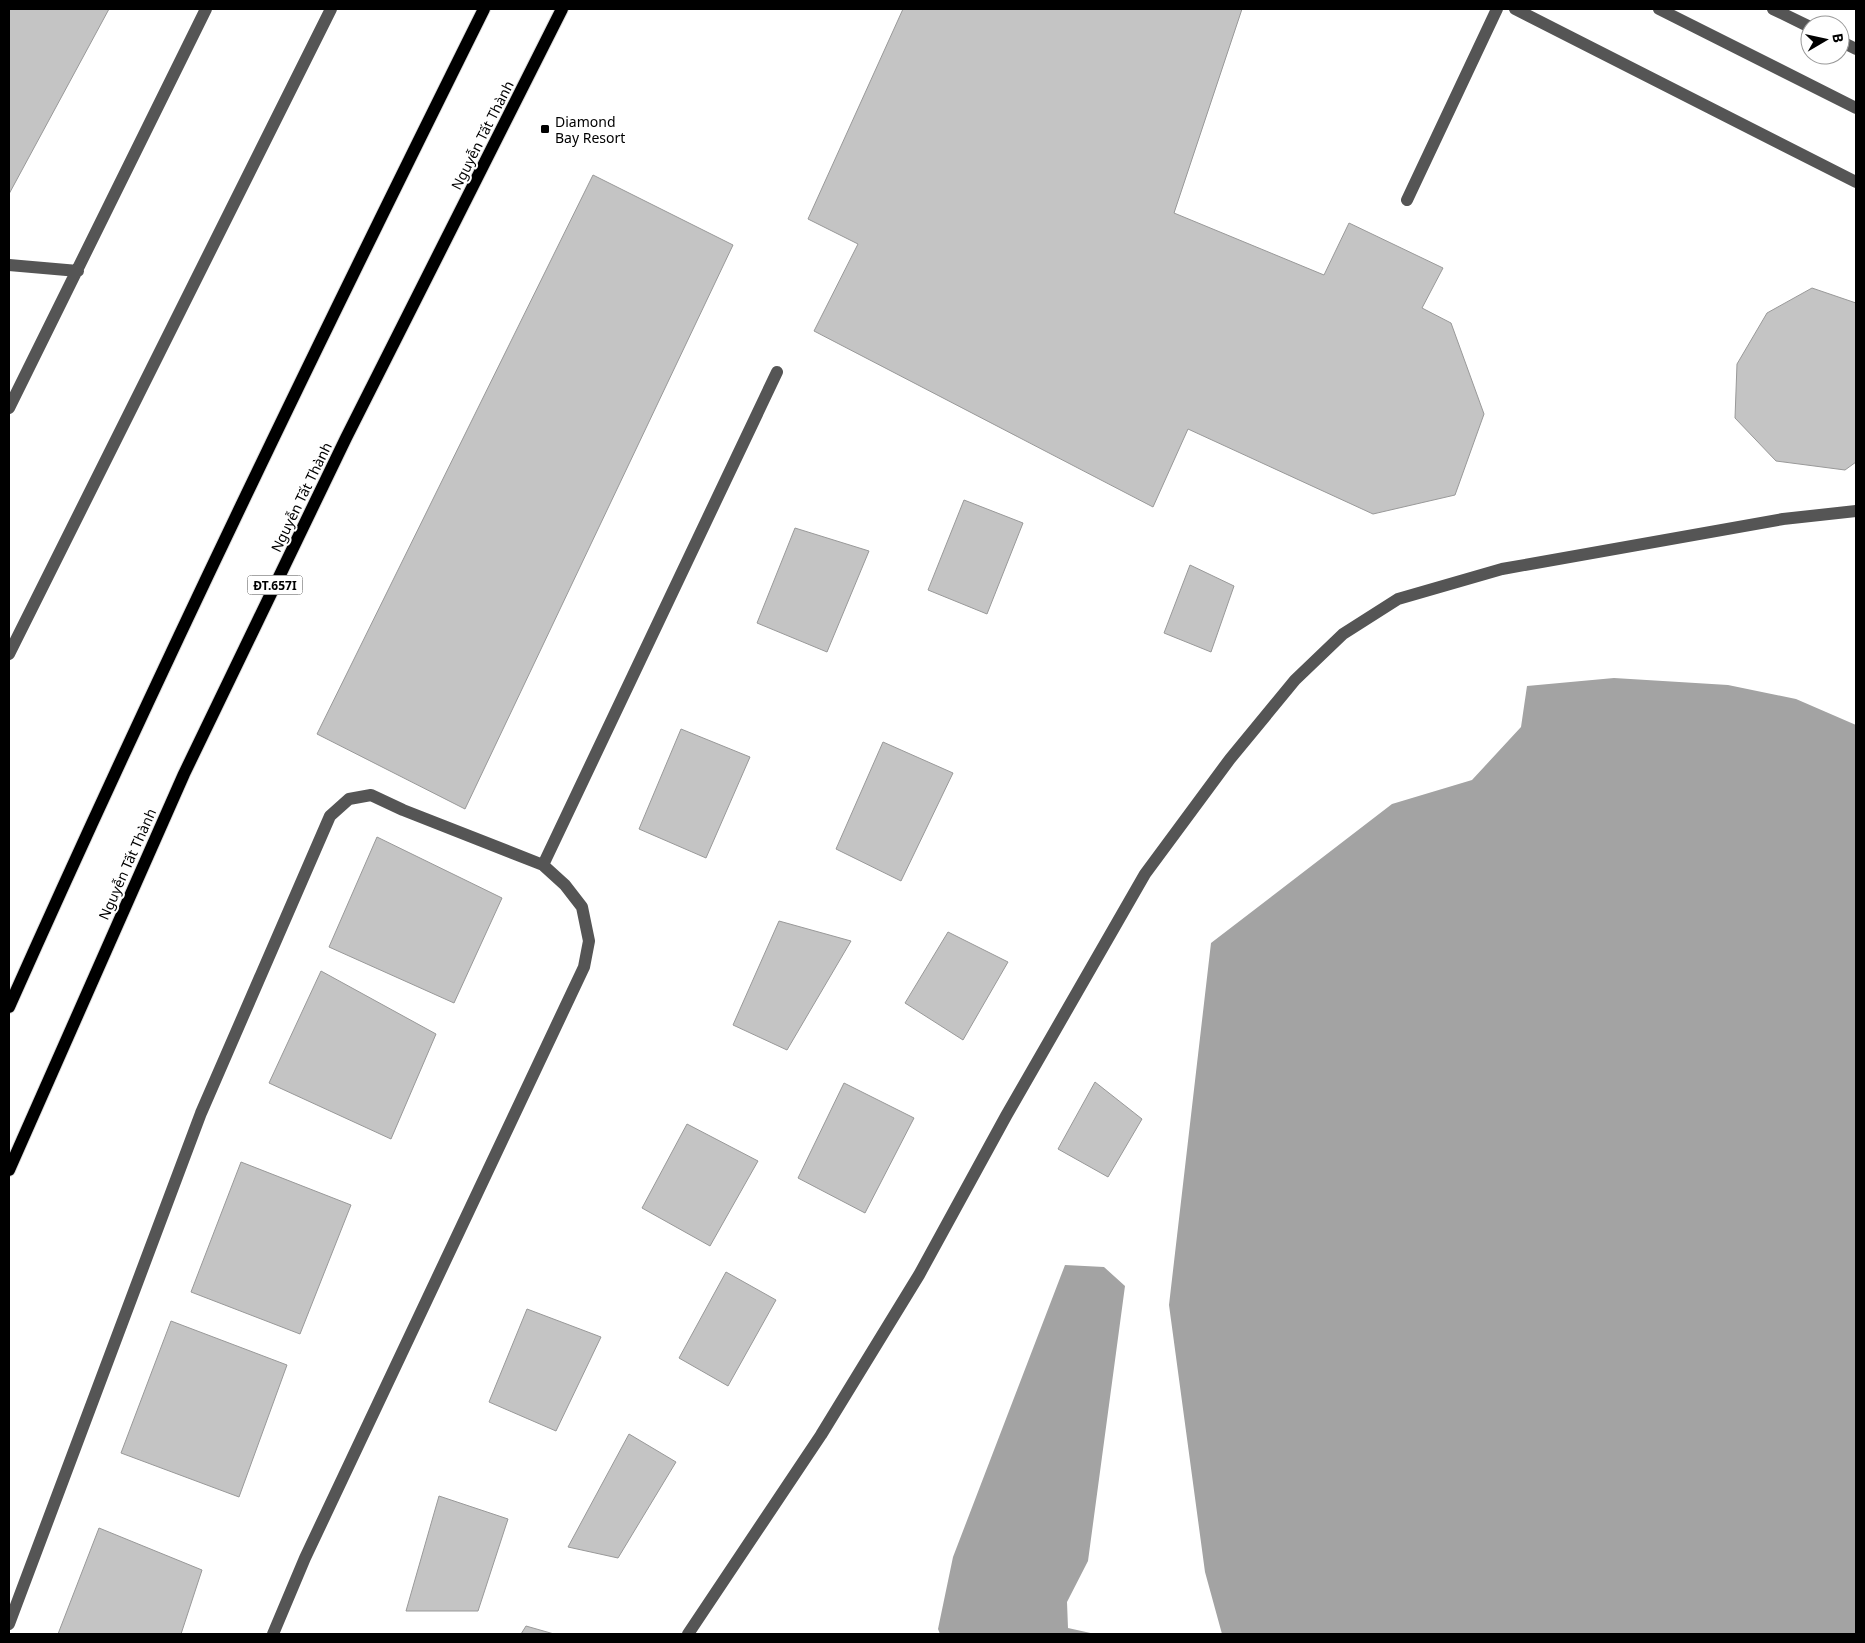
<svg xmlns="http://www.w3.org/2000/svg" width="1865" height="1643" viewBox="0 0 1865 1643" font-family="'Noto Sans',sans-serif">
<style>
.water{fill:#a3a3a3}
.building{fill:#c4c4c4;stroke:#999}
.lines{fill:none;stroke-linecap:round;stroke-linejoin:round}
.major-casing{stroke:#dbdbdb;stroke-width:14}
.minor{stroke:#555;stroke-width:12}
.major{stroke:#000;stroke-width:12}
.poi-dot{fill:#000;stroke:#fff;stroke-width:2}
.labels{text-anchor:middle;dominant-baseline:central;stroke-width:4;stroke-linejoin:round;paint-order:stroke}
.shield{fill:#fff;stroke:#4c4c4c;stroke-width:1}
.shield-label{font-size:12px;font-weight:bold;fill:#000}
.poi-label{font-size:14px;fill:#000;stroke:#fff;text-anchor:start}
.street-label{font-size:14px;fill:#000;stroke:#fff}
</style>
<rect width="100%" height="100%" fill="#fff"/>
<path class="water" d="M1614,678l114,7 68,14 60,26v909h-634l-17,-62 -36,-267 42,-362 181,-139 80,-24 49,-53 6,-41z
M1065,1265l39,2 21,19 -37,275 -21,41 1,26 27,6h-155l-2,-5 15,-72z"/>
<path class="building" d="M9,9h100l-100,185z
M903,9h339l-68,204 150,62 25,-52 94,45 -21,40 29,15 33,91 -29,81 -82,19 -185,-85 -35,78 -339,-176 44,-87 -50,-25z
M593,175l140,70 -268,564 -148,-75z
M1812,288l44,15v159l-11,8 -69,-9 -41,-43 2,-54 30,-51z
M964,500l59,23 -36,91 -59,-24z
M795,528l74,23 -42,101 -70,-29z
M1190,565l44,21 -23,66 -47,-19z
M681,729l69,28 -44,101 -67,-29z
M883,742l70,31 -52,108 -65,-32z
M377,837l125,61 -48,105 -125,-56z
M779,921l72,20 -64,109 -54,-25z
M948,932l60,30 -45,78 -58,-37z
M321,971l115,63 -45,105 -122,-56z
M1095,1082l47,37 -34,58 -50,-28z
M844,1083l70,35 -49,95 -67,-35z
M687,1124l71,37 -48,85 -68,-38z
M241,1162l110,43 -51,129 -109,-42z
M726,1272l50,28 -48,86 -49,-28z
M527,1309l74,28 -45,94 -67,-29z
M171,1321l116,44 -48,132 -118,-44z
M629,1434l47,28 -58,96 -50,-11z
M439,1496l69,23 -30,92h-72z
M99,1528l103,42 -21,64h-123z
M526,1626l28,8h-33z"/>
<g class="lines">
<g class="major-casing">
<path id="major" d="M9,1007c150,-337 311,-668 475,-998
M9,1170l175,-396 162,-336 216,-429"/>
</g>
<path class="minor" d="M1515,9l341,173
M1659,9l197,99
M1773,9l37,18
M1840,41l16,8
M1407,200l90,-191
M9,265l69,6
M9,408l197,-399
M9,654l322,-645
M543,865l234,-493
M9,1624l192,-511 129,-297 19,-17 22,-4 32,15 140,55 22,20 17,22 7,34 -5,26 -279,591 -32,76
M688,1634l133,-199 98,-160 87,-159 139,-242 85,-115 65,-79 48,-46 55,-35 104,-30 281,-50 73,-8"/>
<use href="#major" class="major"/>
</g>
<rect class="poi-dot" x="540" y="124" width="10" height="10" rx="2.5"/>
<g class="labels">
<rect class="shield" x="247.5" y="575.5" width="55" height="19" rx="4"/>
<g class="shield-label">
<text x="275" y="585">ĐT.657I</text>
</g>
<g class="poi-label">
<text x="555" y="121">Diamond<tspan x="555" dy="16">Bay Resort</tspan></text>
</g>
<g class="street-label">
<text transform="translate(482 135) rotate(-63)">Nguyễn Tất Thành</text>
<text transform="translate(301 497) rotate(-64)">Nguyễn Tất Thành</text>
<text transform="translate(127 864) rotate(-66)">Nguyễn Tất Thành</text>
</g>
</g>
<rect width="1865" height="1643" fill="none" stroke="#000000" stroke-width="20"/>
<g transform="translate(1825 40) rotate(81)"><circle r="24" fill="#ffffff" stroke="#999999"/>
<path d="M0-4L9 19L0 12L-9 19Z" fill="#000000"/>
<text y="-8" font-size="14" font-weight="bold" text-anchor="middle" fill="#000000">B</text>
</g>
</svg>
